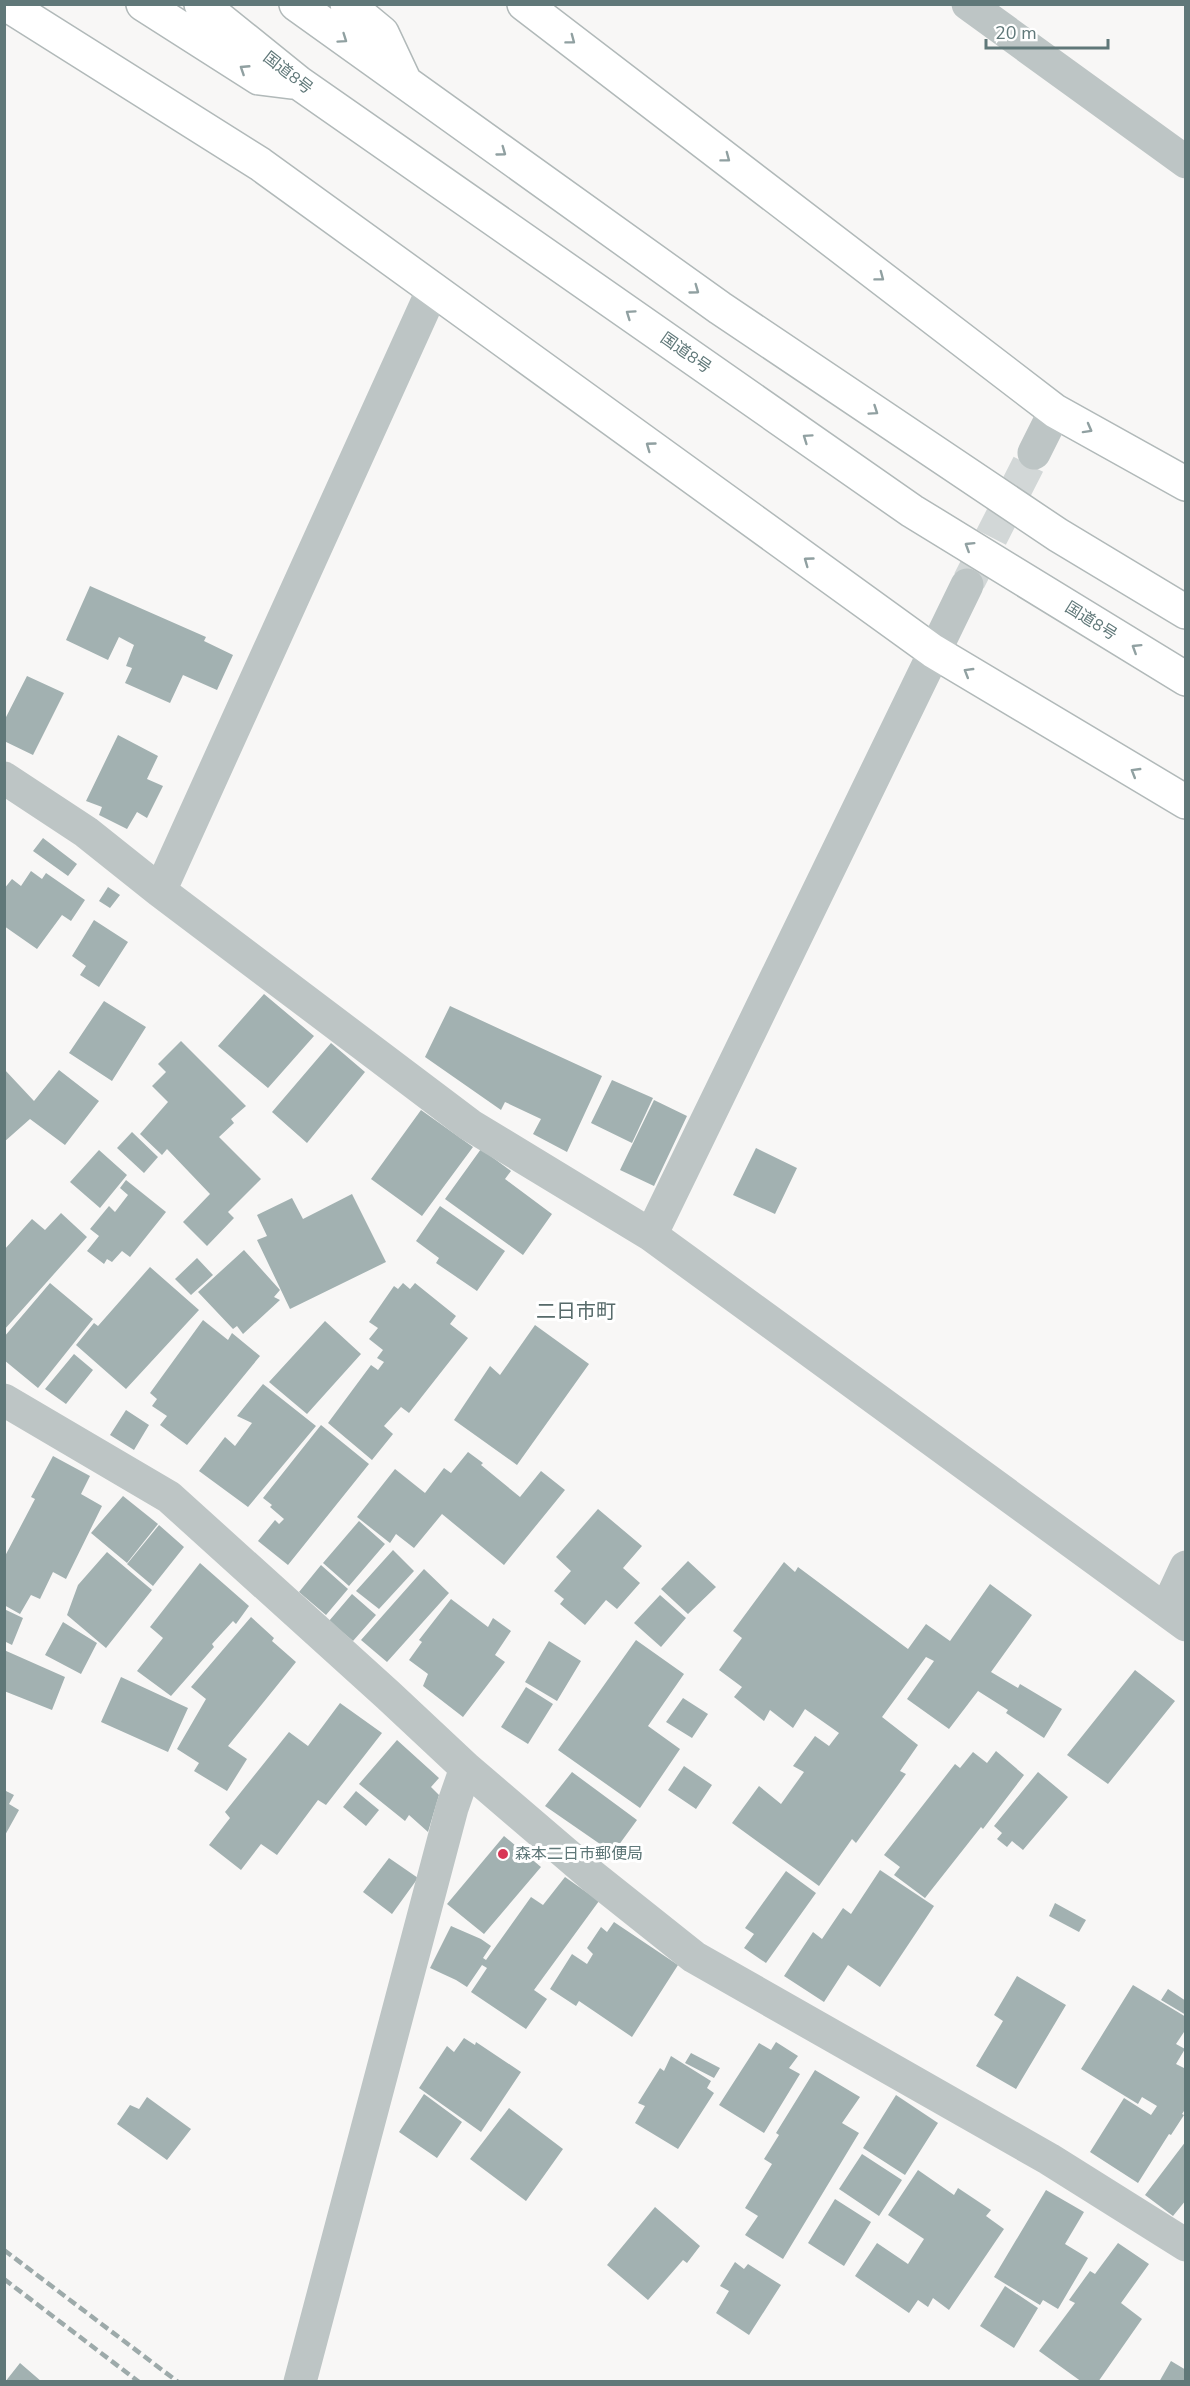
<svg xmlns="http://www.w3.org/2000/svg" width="1190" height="2386" viewBox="0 0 1190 2386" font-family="'Nunito Sans','Noto Sans JP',sans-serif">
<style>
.building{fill:#a2b1b1}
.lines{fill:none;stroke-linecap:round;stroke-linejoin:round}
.minor-tunnel{stroke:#d2d7d7;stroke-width:33;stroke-dasharray:33 16;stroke-linecap:butt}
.highway-casing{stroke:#b1b9b9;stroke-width:36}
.minor{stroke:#bdc5c5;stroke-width:33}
.highway{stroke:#fff;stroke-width:33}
.rail{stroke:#9daaaa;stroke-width:4.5;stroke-dasharray:9 4.5;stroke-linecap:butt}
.oneway{stroke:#90a0a1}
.poi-dot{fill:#d83655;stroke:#fff;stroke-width:2}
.labels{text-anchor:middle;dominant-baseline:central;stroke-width:6;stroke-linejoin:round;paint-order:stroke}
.street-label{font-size:16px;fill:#607879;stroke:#fff}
.poi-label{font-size:16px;fill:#607879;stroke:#fff;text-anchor:start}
.quarter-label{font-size:20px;fill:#576a6a;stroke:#fff}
</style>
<rect width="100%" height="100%" fill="#f8f7f6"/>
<path class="building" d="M90,586l116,51 -2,4 29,14 -16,35 -34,-15 -13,28 -45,-20 7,-15 -6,-2 8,-21 -15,-8 -11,23 -42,-20z
M27,676l37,17 -31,62 -29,-14v-20z
M118,735l40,21 -11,23 16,7 -16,32 -10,-6 -10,17 -28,-14 3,-8 -16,-6z
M43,838l34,26 -9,12 -35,-25z
M31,871l11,8 4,-6 39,27 -14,21 -9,-6 -25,34 -33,-23v-37l8,-10 9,7z
M108,887l12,8 -10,13 -11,-7z
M94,920l34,22 -29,45 -19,-12 6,-9 -14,-10z
M264,994l50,42 -46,52 -50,-42z
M104,1001l42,26 -34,54 -43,-28z
M450,1006l152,70 -35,76 -34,-18 8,-15 -36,-17 -4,8 -76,-53z
M181,1041l65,65 -15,13 3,4 -15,14 42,42 -33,33 6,6 -27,28 -24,-24 27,-28 -43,-45 -5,6 -22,-21 28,-32 -16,-16 14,-14 -8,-8z
M331,1043l34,29 -58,71 -35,-31z
M4,1069l30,32 25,-31 40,31 -34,44 -35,-26 -26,23z
M612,1080l41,18 -21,45 -41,-20z
M654,1100l33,16 -33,70 -34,-16z
M421,1110l52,37 -51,69 -51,-37z
M132,1132l26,25 -14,16 -27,-25z
M756,1148l41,20 -22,46 -42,-19z
M481,1149l30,22 -6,8 47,35 -29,41 -78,-56z
M99,1150l28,25 -27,33 -30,-26z
M126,1180l40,32 -36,45 -8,-6 -10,11 -5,-3 -3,5 -17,-13 12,-15 -9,-7 19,-23 6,6 13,-17 -8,-7z
M352,1194l34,68 -96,47 -33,-69 10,-4 -10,-21 35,-17 11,21z
M440,1206l65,45 -28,40 -41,-28 3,-5 -23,-17z
M61,1213l26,24 -83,93v-80l28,-31 13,11z
M244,1250l36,40 -6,7 6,3 -37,34 -6,-8 -4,3 -35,-37z
M197,1258l16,17 -22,20 -16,-16z
M150,1267l49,43 -73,79 -50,-44 18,-22 4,3z
M50,1283l43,36 -55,69 -34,-28v-23z
M403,1283l7,6 5,-6 41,33 -6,8 18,14 -59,75 -8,-6 -17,19 9,8 -21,26 -44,-37 43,-58 7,5 6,-8 -7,-4 6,-8 -14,-11 9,-11 -9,-6 25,-36 4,3z
M203,1320l25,20 4,-7 28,23 -73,89 -27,-20 7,-9 -15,-10 5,-7 -7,-6z
M325,1321l36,33 -54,60 -38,-32z
M535,1325l54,39 -72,101 -63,-45 36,-54 10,9z
M74,1354l19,16 -27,34 -21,-15z
M263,1384l53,42 -68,81 -49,-36 26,-34 10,9 17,-23 -15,-7z
M126,1410l23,15 -15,25 -24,-15z
M321,1425l48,39 -81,101 -30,-24 17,-21 4,4 5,-5 -14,-12 2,-2 -9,-7z
M468,1452l15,11 -2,2 39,32 21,-26 24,19 -61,75 -62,-51 -28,34 -18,-14 -6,9 -33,-26 38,-48 30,24 19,-25 7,5z
M53,1456l37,20 -9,18 21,12 -36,73 -13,-7 -13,27 -9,-4 -11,19 -16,-9v-47l31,-59 -4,-2z
M123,1496l35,28 -31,39 -36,-30z
M598,1509l44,37 -19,22 17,15 -23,26 -11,-9 -21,25 -25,-21 4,-5 -10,-8 17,-20 -15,-14z
M359,1521l26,23 -36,42 -26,-23z
M159,1525l25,22 -31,39 -26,-22z
M393,1550l21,21 -35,38 -23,-18z
M107,1552l45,38 -46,58 -39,-33 11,-30z
M688,1561l28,26 -28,27 -27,-25z
M784,1562l11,10 3,-5 110,82 18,-25 24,17 40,-57 42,31 -41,57 27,16 2,-4 42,25 -18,29 -38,-25 2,-3 -30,-19 -29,38 -42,-30 27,-38 -8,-4 -44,60 36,28 -18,26 6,3 -50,69 -4,-4 -33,47 -87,-63 27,-37 22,18 23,-32 -11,-6 22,-30 14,10 10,-13 -34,-24 -12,19 -23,-18 -6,11 -30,-24 8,-10 -23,-17 23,-32 -9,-7z
M200,1563l49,43 -13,18 -3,-3 -21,23 2,3 -43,49 -34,-25 26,-33 -13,-11z
M321,1565l27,24 -22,26 -27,-23z
M424,1569l25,24 -62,69 -26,-22z
M352,1594l24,21 -23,26 -24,-20z
M660,1595l26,23 -25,29 -27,-24z
M451,1599l37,28 5,-9 18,13 -16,24 10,7 -42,55 -40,-31 5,-12 -19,-14 13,-18 -3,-2z
M4,1609l19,9 -11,27 -8,-4z
M251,1617l23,21 -2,3 24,21 -68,84 19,13 -20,32 -33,-20 5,-8 -22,-14 29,-50 -15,-12z
M63,1622l34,21 -16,31 -36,-19z
M636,1640l48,34 -36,52 32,23 -40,59 -82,-58z
M549,1641l32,20 -24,40 -32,-19z
M4,1650l61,27 -13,33 -48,-19z
M1135,1670l40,31 -67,83 -41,-29z
M121,1677l67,31 -20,44 -67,-30z
M526,1687l27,17 -25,40 -27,-17z
M683,1698l25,16 -16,24 -26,-16z
M340,1703l42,30 -56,72 -8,-5 -41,55 -16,-11 -20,26 -32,-25 21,-27 -5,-6 64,-80 19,14z
M397,1740l42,38 -8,9 8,8 -11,37 -19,-17 -4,6 -46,-37z
M996,1751l28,24 -41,54 -2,-2 -56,71 -31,-23 6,-8 -16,-12 71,-91 5,4 13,-16 14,11z
M684,1766l28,19 -16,24 -28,-19z
M572,1772l65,48 -24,33 -68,-47z
M1038,1772l30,25 -45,53 -11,-9 -5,6 -10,-8 5,-6 -8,-7z
M4,1790l10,5 -5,9 10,6 -15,27z
M356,1791l23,19 -13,16 -23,-19z
M504,1836l37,31 -57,67 -37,-30z
M389,1858l29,20 -26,36 -29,-22z
M880,1870l54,36 -54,81 -32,-22 -24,37 -40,-26 29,-44 9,7 21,-31 8,6z
M786,1871l30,22 -50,70 -22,-15 10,-14 -9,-6z
M565,1877l34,24 -65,89 13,9 -21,30 -55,-37 16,-24 -5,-3 -15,22 -11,-7 -26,-12 21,-42 30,13 10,7 -8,12 3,2 45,-63 12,8z
M1055,1903l31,17 -7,12 -30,-16z
M614,1922l64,43 -46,72 -53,-36 -3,5 -26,-17 22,-35 15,10 6,-10 -6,-6 14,-21 6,5z
M1017,1976l49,29 -50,84 -40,-23 27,-45 -9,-6z
M1133,1985l53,32v12l-10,15 9,5 -9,15 10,5v39l-4,6 2,1 -13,20 -2,-1 -31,49 -48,-31 34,-54 27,17 6,-9 -15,-9 -4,7 -57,-35z
M1168,1989l18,12v14l-25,-15z
M464,2038l11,7 1,-3 45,30 -40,60 -62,-44 28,-42 7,6z
M776,2042l22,14 -9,12 11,6 -36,59 -45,-28 40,-62 12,7z
M691,2053l29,15 -6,10 -29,-15z
M671,2056l40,25 -4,7 7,5 -36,56 -43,-26 10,-17 -7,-3 22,-35 4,3z
M815,2070l45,27 -18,26 17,10 -76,126 -38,-24 13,-19 -13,-8 27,-44 -8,-5 15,-24 -3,-2z
M424,2094l38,28 -25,36 -38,-26z
M896,2095l42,28 -33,52 -42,-27z
M147,2097l44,32 -24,31 -50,-36 13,-19 9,4z
M509,2108l54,41 -37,52 -56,-42z
M1186,2141v59l-13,16 -28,-21z
M862,2154l40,26 -23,36 -40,-27z
M918,2170l36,25 4,-7 33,22 -5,6 18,13 -55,81 -16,-12 -5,9 -10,-7 -9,13 -54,-37 22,-33 31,21 16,-25 -36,-24z
M1046,2190l38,22 -19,32 23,14 -30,51 -15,-9 -3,5 -46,-28z
M835,2199l36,23 -27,44 -36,-23z
M655,2207l45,39 -13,17 -4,-3 -35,40 -41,-35z
M1118,2243l31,21 -28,39 21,16 -44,63h-16l-43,-31 36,-48 -6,-3 21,-29 5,3z
M735,2262l9,7 4,-5 33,21 -32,50 -33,-22 13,-22 -9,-5z
M1005,2286l33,22 -24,40 -34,-22z
M1171,2361l15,9v12h-27z
M20,2363l22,19h-37z"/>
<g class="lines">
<path class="minor-tunnel" d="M969,581l65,-128"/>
<g class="highway-casing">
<path id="highway" d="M6,4l254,160 673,487 253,151
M143,4l116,74 32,4
M201,4l98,79 613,428 274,168
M296,4l424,304 338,227 128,77
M347,4l35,29 23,49
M524,4l531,407 131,73"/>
</g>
<path class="minor" d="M968,4l218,158
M1034,453l21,-42
M4,778l82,54 74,59 310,234 181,110 535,390
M160,891l273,-602
M651,1235l316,-650
M4,1400l165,97 219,198 78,73 125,107 103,82 355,202 137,86
M1166,1610l20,-43
M300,2382l152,-574 14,-40"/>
<use href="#highway" class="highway"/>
<path class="rail" d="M4,2250l174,132
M4,2279l135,103"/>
</g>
<defs><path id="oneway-chevron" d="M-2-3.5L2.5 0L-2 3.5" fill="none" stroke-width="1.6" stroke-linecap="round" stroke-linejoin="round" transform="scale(1.5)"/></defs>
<g class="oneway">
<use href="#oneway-chevron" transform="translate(343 39) rotate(35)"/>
<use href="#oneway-chevron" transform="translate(571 40) rotate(37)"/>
<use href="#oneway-chevron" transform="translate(244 69) rotate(-147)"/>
<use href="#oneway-chevron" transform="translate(502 152) rotate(36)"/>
<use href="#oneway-chevron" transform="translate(726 158) rotate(37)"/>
<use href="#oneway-chevron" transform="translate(880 277) rotate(37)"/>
<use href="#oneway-chevron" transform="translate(695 290) rotate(36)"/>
<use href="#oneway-chevron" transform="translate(630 314) rotate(-145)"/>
<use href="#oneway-chevron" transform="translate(874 411) rotate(34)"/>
<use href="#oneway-chevron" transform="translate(1088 429) rotate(29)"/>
<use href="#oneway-chevron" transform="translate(807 438) rotate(-145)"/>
<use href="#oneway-chevron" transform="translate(650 446) rotate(-144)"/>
<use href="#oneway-chevron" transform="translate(969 546) rotate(-148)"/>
<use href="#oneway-chevron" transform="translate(808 561) rotate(-144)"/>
<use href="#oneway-chevron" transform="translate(1136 648) rotate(-148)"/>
<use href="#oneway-chevron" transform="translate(968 672) rotate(-149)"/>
<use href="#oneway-chevron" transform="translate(1135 772) rotate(-149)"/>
</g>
<circle class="poi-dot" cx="503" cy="1854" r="6"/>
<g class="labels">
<g class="street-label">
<text transform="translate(288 73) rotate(38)">国道8号</text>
<text transform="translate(686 353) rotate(35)">国道8号</text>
<text transform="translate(1091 621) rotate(32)">国道8号</text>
</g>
<g class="poi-label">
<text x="515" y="1854">森本二日市郵便局</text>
</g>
<g class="quarter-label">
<text x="576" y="1311">二日市町</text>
</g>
</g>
<rect width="1190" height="2386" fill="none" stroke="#607879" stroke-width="12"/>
<path d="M986 39v9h122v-9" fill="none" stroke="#607879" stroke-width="3"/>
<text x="995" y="39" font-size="18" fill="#607879" stroke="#ffffff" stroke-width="4.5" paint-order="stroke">20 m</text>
</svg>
